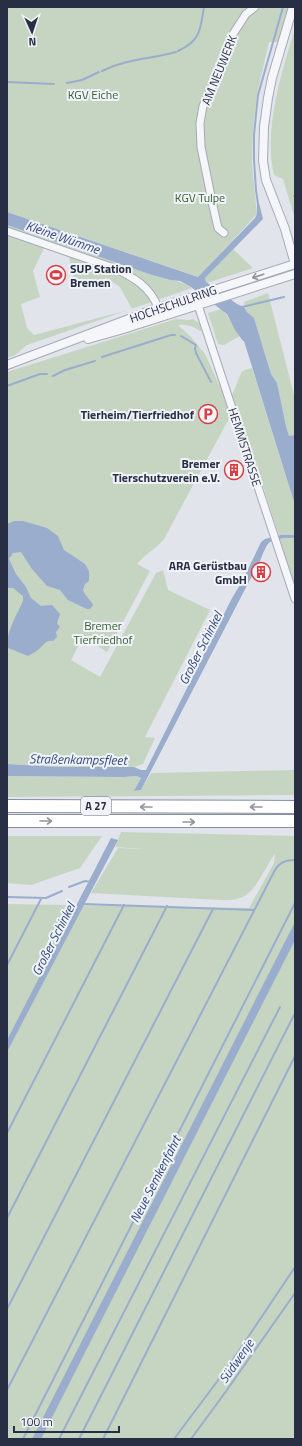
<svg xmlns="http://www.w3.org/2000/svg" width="302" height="1446" viewBox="0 0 302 1446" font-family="'Titillium Web',sans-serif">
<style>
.green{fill:#c5d5c2;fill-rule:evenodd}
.water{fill:#9aadcd}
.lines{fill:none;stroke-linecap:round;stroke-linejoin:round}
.stream{stroke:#9aadcd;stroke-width:2}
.minor-casing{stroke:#a6aab6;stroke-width:9}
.tertiary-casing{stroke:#a6aab6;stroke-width:10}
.motorway-casing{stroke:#888fa3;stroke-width:14}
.minor{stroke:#f5f6f9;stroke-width:7}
.tertiary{stroke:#f5f6f9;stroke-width:8}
.motorway{stroke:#fff;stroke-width:12}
.oneway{stroke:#8e929e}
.oneway2{stroke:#9497a2}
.labels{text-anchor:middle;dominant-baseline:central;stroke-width:4;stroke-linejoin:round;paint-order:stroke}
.shield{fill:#f1f3f8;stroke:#646a7a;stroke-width:1}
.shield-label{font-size:11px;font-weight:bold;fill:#282f44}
.street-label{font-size:12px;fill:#282f44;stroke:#f1f3f8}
.park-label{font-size:12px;fill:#386135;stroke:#f1f3f8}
.poi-label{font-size:12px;font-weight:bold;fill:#282f44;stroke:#f1f3f8;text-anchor:end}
.water-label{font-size:13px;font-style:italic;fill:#2f487b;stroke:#f1f3f8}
</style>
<rect width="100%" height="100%" fill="#e1e4eb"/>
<path class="green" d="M7,7h242l5,3 4,-3h31l-11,35h-9l-12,52 -4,38 -1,32 5,50 -58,63 -192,-65z
M295,28v191l-12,-40 -9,-4c-11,-45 8,-104 21,-147z
M7,225l145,50c14,4 28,5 40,13l-165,57 -12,10 -8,3zM44,248l25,9 7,30 31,-9 13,9 12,22 -98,26 -7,-7 -6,-24 19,-7 -7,-26z
M233,249l20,19 -46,15 -1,-1 -1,-4z
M268,293l27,106v36l-6,1 -3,-10 -9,-43 -6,-9 -17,-56c-6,-5 -10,-8 -10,-16z
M221,309c9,7 12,19 19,27l-16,9 -6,-1 -10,-31z
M176,319l13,1 4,-1 6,4 3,7 -2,1c-7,-5 -14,-7 -22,-6l12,11 15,18 27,59 -68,126c-9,11 -18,14 -27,25l13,7 -43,81 -24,-15 -12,23 29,17 56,-104 7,-3 5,20 42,20 -65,127 10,1 -12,26 -9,3h-75l-52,-3v-392z
M252,368l43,137v30h-16l-40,-122 -7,-18 10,-24z
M295,538v51l-15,-50z
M295,770v25l-288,2v-21l116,1 14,-1 4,1 -6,14 6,-1 10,-17z
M121,832l174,4v603h-288v-535l242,4 25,-45 1,-9c-11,14 -20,42 -38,45 -5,1 -11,1 -16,1l-130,-7 27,-45 25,1 -28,-2z
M7,836h95l-22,32 -49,17 -24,-2z"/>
<path class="water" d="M257,203h2l4,16 -58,59 1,4 31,22 7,3 3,5 7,6 17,56 6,9 9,43 3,10 6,-1v70l-51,-164h-1l-8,-11 -8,-16 -36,-27 -11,-6 -9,-1 -19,-5 -145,-50v-13l191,65 57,-59 2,-4z
M14,521h9l24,7 11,8 6,14 21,14 4,7v10l-4,3 -2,6c2,6 8,10 10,15l-3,4h-3l-19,-9 -8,-10 -13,-4 -15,-17 -11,-17 -8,1 -4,6 7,15 10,13 5,11 10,8 11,-1 8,9 -3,9 3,4 -4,5 1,5 -4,4c-7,-1 -9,4 -14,8 -3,3 -8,5 -11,7l-20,-8c-3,-15 9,-33 15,-47v-5l-10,-8h-6v-64z
M281,535h14v3c-7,0 -19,0 -25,4 -5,3 -11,22 -13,29l-2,-1 -114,220 -7,1 7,-13 -4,-2 -14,1 -116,-1v-12l52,3h75l7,3h5l86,-172 11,-18 18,-38 4,-3z
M111,838l7,2 -111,212v-12z
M295,922v18l-254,499h-9z"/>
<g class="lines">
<path class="stream" d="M178,51c23,-11 22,-21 26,-44
M102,71c24,-12 49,-12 74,-19
M7,82l47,2
M67,83l15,-3 17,-8
M294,196h1
M258,204l-2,-14 -2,-30v-25l4,-40 25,-88
M242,307l42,-10
M181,336l15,9 -1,3 1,5 15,29
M102,357l69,-22h4
M53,376l12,-6 30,-9
M7,386l33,-12h7
M69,887l16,-6 6,1
M7,897l39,1 16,-7
M83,904l171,6
M7,965l34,-66
M7,1133l117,-228
M7,1218l160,-312
M7,1309l206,-400
M7,1390l268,-520c5,-8 11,-10 20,-10
M23,1439l272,-536
M59,1439l221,-432
M79,1439l215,-424
M103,1439l192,-383
M174,1439l54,-72 67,-100
M191,1439l36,-49 68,-97"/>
<g class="minor-casing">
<path id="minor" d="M7,231l107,37c19,9 37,19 44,40
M224,233l-6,-5 -5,-22 -12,-59 -1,-24 3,-17 22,-47 8,-25 13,-20 9,-7
M195,296l100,303"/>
</g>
<g class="tertiary-casing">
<path id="tertiary" d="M293,7l-21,71 -4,20 -4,29 -1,34 3,19 19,49 10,35
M88,339l32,-9 175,-56
M7,365l151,-57 137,-44"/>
</g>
<g class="motorway-casing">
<path id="motorway" d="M7,806l288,1
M7,821h288"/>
</g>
<use href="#minor" class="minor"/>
<use href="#tertiary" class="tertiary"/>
<use href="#motorway" class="motorway"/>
</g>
<defs><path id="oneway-shaft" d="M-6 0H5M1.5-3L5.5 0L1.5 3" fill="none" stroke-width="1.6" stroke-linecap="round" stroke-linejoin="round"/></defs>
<use class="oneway" href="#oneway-shaft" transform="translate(258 276) rotate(162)"/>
<g class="oneway2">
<use href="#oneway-shaft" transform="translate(146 807) rotate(-180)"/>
<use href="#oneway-shaft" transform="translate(256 807) rotate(-180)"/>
<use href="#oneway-shaft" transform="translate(46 821)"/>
<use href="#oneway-shaft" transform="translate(189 822)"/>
</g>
<defs>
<g id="stadium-ring" transform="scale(1)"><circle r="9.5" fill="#f1f3f8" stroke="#d83f43" stroke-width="1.5"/><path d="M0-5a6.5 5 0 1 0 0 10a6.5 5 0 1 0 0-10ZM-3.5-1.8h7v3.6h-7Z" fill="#d83f43"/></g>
<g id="parking-ring" transform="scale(1)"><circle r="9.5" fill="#f1f3f8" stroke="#d83f43" stroke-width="1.5"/><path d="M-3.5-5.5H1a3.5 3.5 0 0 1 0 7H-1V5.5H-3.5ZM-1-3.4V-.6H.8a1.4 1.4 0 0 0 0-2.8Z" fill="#d83f43"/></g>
<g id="building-ring" transform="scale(1)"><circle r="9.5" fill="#f1f3f8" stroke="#d83f43" stroke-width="1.5"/><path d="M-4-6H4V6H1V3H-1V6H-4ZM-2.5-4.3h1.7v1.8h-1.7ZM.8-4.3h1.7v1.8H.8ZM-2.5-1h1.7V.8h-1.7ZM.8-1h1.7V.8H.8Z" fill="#d83f43"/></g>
</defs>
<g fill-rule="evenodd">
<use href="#stadium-ring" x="56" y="275"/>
<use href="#parking-ring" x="208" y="414"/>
<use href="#building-ring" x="234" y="470"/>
<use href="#building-ring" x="261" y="572"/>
</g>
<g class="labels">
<rect class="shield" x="81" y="797" width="30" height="18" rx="3"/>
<g class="shield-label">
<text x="96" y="806">A 27</text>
</g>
<g class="street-label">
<text transform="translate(219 70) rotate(-68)">AM NEUWERK</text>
<text transform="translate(173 304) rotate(-19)">HOCHSCHULRING</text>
<text transform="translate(245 447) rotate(72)">HEMMSTRASSE</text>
</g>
<g class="park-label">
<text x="93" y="94">KGV Eiche</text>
<text x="200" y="197">KGV Tulpe</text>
<text x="103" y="625">Bremer<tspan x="103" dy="14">Tierfriedhof</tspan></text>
</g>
<g class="poi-label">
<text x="70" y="268" text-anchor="start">SUP Station<tspan x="70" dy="14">Bremen</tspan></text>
<text x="194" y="414">Tierheim/Tierfriedhof</text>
<text x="220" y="463">Bremer<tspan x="220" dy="14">Tierschutzverein e.V.</tspan></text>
<text x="247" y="565">ARA Gerüstbau<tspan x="247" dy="14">GmbH</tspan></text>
</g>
<g class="water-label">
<text transform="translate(63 237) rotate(19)">Kleine Wümme</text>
<text transform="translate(200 648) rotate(-63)">Großer Schinkel</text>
<text transform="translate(78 759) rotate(1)">Straßenkampsfleet</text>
<text transform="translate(53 939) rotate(-63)">Großer Schinkel</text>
<text transform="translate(155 1179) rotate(-63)">Neue Semkenfahrt</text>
<text transform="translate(236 1361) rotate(-55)">Südwenje</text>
</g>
</g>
<rect width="302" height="1446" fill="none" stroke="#282f44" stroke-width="16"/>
<g transform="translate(32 32) rotate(177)" stroke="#f1f3f8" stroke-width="3" paint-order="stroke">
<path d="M0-3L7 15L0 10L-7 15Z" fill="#282f44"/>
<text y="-6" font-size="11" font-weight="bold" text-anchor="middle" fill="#282f44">N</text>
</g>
<path d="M14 1426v6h105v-6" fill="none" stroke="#282f44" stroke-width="2"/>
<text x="20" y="1426" font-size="12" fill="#282f44" stroke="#f1f3f8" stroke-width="3" paint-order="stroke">100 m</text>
</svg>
